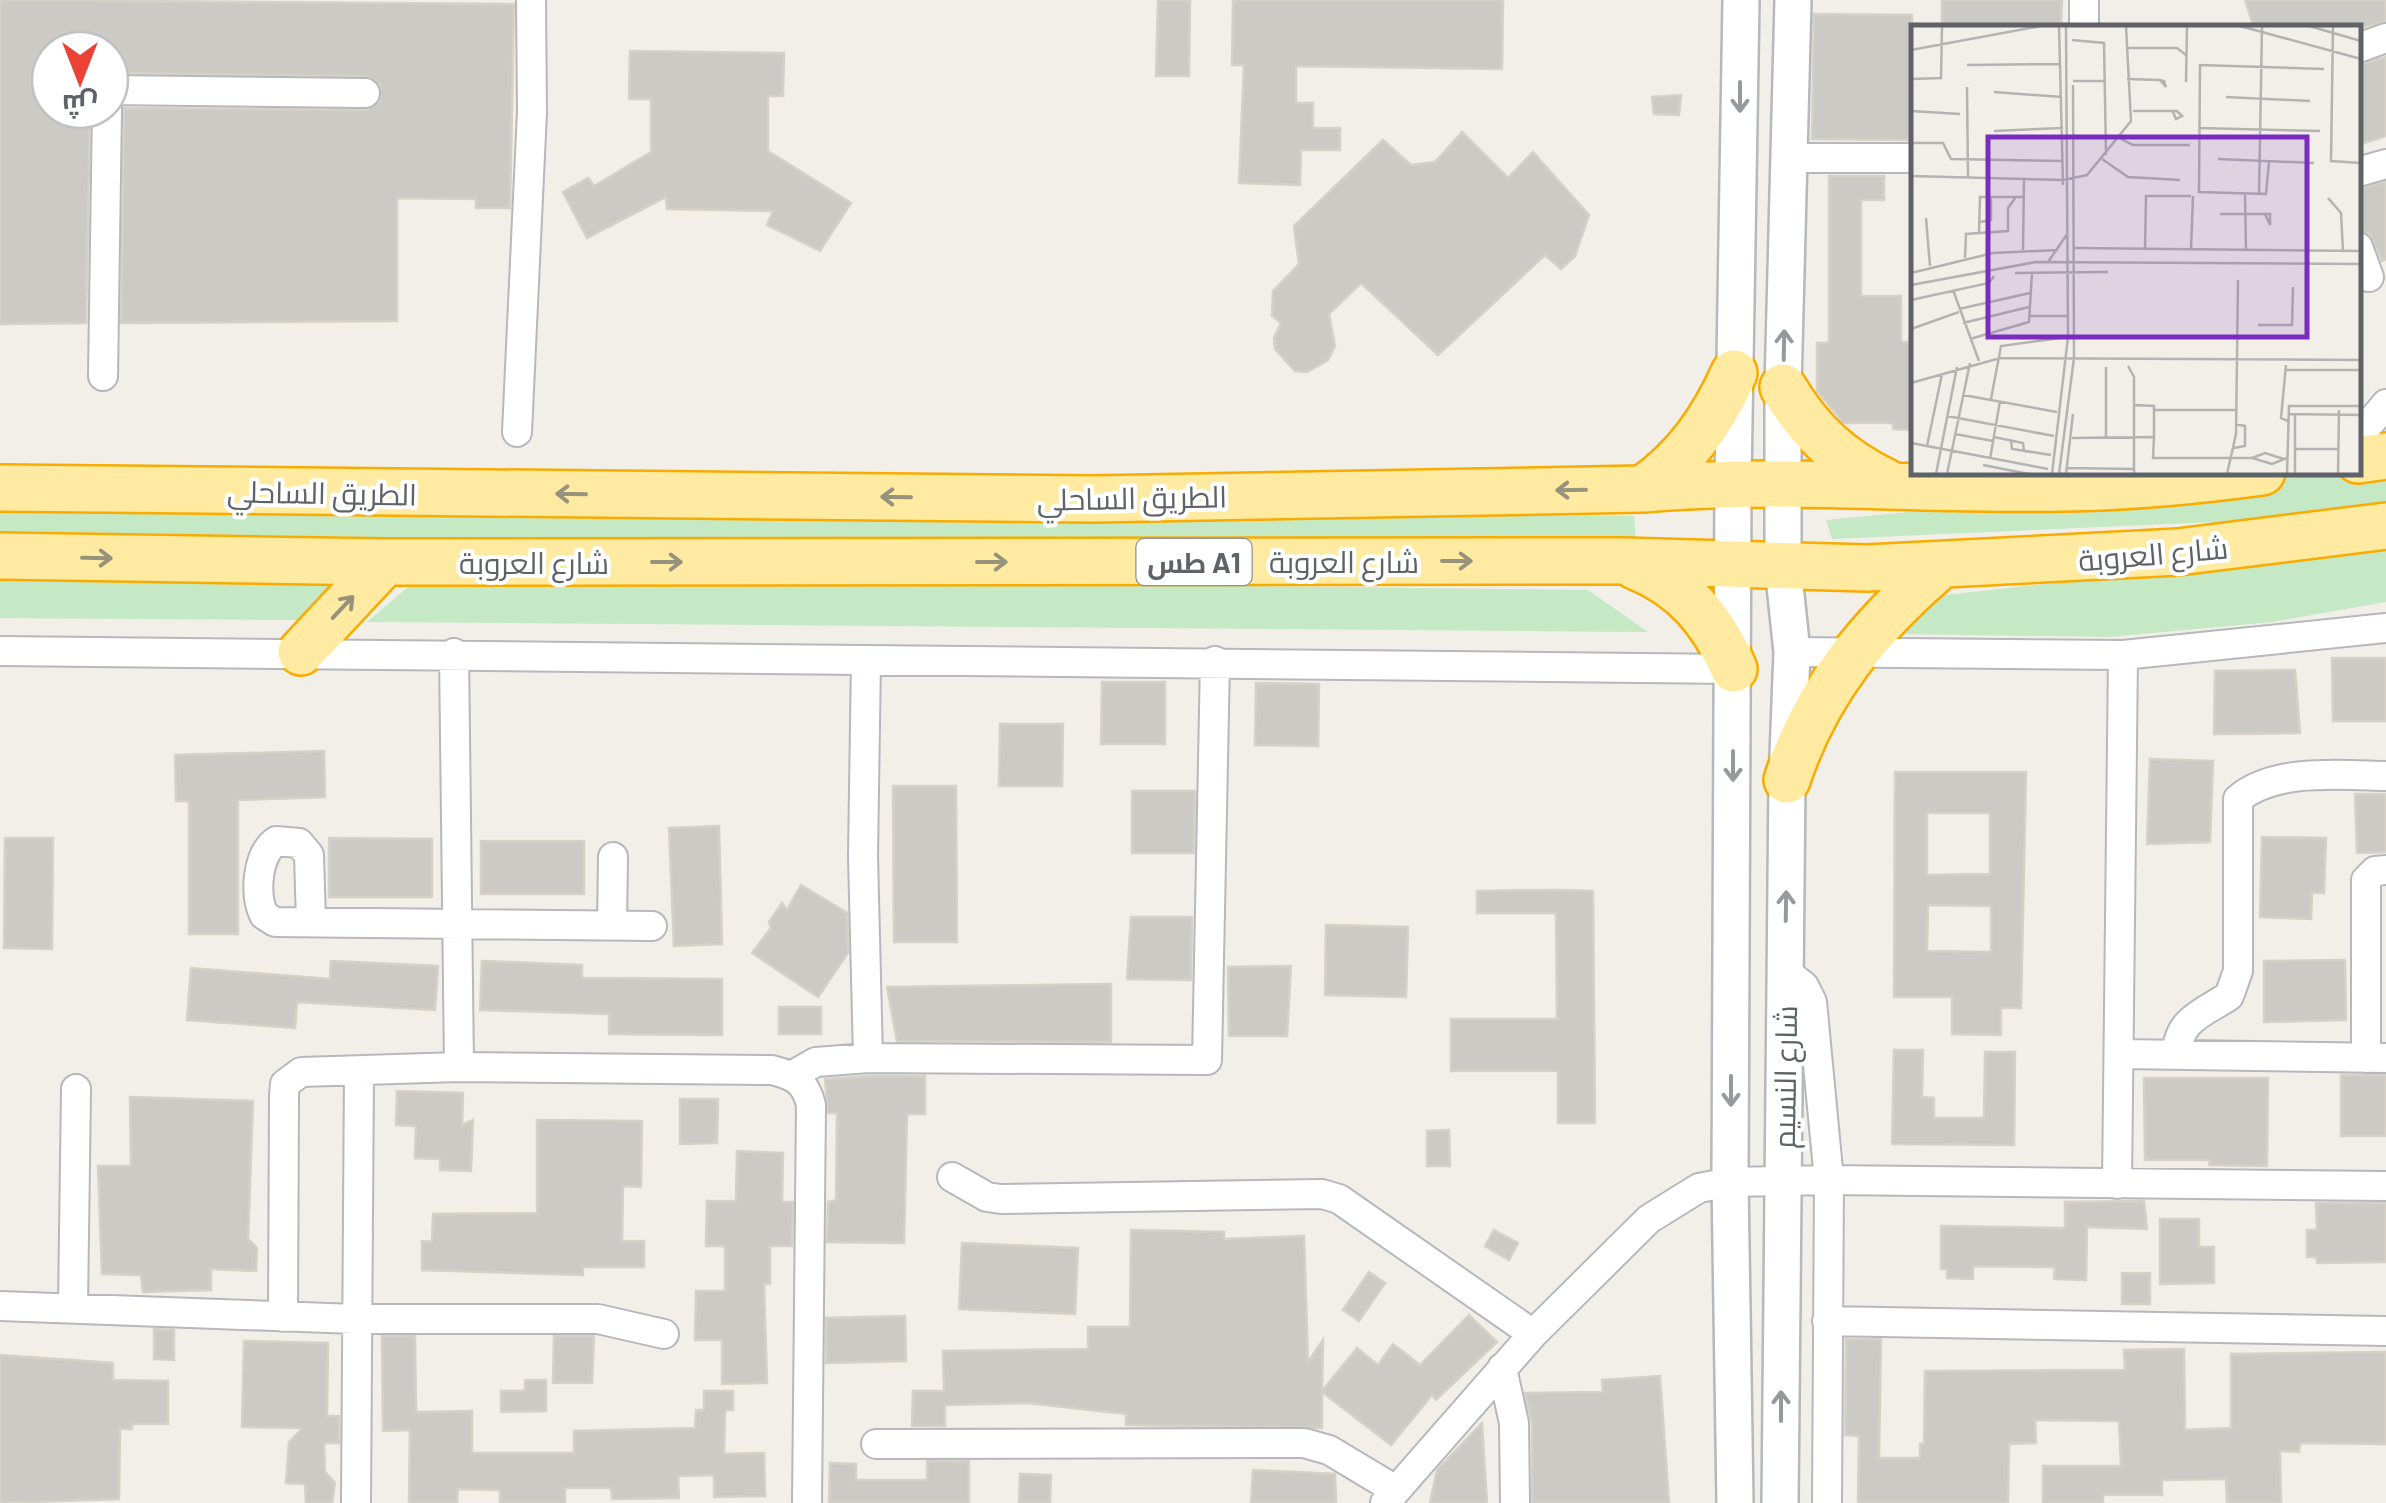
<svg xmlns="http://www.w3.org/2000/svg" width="2386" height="1503" viewBox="0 0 2386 1503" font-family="Barlow,Cairo,sans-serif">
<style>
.green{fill:#c5e8c5}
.building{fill:#cccac5;stroke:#d6d1c6;stroke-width:2.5;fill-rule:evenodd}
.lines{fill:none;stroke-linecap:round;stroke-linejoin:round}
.minor-casing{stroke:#b5b8bc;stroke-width:32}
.tertiary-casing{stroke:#b5b8bc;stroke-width:40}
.trunk-casing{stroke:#f9ab00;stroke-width:50}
.minor{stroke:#fff;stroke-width:28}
.tertiary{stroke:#fff;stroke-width:35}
.trunk{stroke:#feeaa1;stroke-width:45}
.oneway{stroke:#979a9d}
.oneway2{stroke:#97927c}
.labels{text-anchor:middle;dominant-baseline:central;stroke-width:8;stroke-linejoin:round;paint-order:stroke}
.shield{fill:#fff;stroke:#8f9295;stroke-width:2.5}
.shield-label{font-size:28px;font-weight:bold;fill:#5f6368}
.street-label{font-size:30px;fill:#5f6368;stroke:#fff}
.inset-road{fill:none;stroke:#b3b3b1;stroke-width:2.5}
.view{fill:#7b2cbf;fill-opacity:0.15;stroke:#7b2cbf;stroke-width:5}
.inset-edge{fill:none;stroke:#5f6368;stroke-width:5}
</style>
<rect width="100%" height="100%" fill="#f1efe8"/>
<path class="green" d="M2386,466v35l-126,19 -428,19 -6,-19 489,-47 43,-1z
M0,500l1634,16 2,25h-1025l-611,-10z
M2386,547v55l-114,20 -163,15 -205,-3 32,-38z
M0,576l343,2 -44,42 -299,-2z
M421,576l1167,14 60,42 -1281,-10z"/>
<path class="building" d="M0,0l514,4 -4,204h-34v-9l-79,-1v123l-276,2 3,-215 241,2 14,-7 2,-18 -16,-9 -255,-3v-23h-60v60h40l-4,213 -86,1z
M1158,0h32l-1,76h-33z
M1233,0h270l-1,69 -206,-3v37h17v25h27v22h-39l-1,35 -61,-2 5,-118h-12z
M1942,0h120l-1,26 -119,2z
M2245,0h141v21l-28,8 -104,-1z
M1814,14l98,1 -1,125 -99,-1z
M630,51l154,2 -1,43h-15v55l83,52 -31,48 -53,-26 6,-14 -106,-2 -1,-12 -79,41 -24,-46 25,-14 6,8 57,-34v-53h-22z
M2386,57v79l-28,9v-80z
M1681,95l-2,20 -25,-1 -2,-17z
M1462,132l46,46 25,-26 56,63 -14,41 -14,13 -16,-14 -107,100 -77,-72 -32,31 6,32 -7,14 -21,12 -12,-1 -20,-22 -1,-11 7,-15 -9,-7 1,-25 26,-27 -5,-38 89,-86 28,25 24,-3z
M1829,176h55v24h-23v96h40v46h13v88l-21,-1v-6h-49l-27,-32v-48h12z
M2386,182v77l-4,2 -12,-27 -12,-4v-41z
M2332,658h54v63h-53z
M2295,670l5,63 -86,1 1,-63z
M1102,682h63v62h-64z
M1256,683l63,1 -1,62 -63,-1z
M1000,724h63l-1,62h-63z
M324,751l1,46 -87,3v134h-49v-133h-13l-1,-46z
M2150,759l63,2 -3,81 -63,2z
M1895,772h131l-5,236h-20v27l-49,-1v-37h-58zM1927,813h63v61l-63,1zM1928,905l63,1v46l-64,-1z
M893,786h63l1,156h-63z
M1132,791h63l-1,62h-62z
M2355,794h31v58l-29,1z
M719,826l3,118 -48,2 -5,-118z
M2262,837l64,1 -2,55h-12l-1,26 -51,-2z
M5,838h48l-1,111 -48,-1z
M329,838l103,1v58h-103z
M481,841h103v53h-103z
M801,885l46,28 1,40 -30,44 -66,-44 19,-25 -2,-6 13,-19 5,7z
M1554,890l39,1 2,232h-37v-52h-107v-52h106l-1,-106h-79v-22z
M1131,917h61l-1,63 -64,-1z
M1326,925l82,2 -2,70 -81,-2z
M2345,960l1,60 -82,2v-61z
M331,961l107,5 -3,44 -138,-8 -2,26 -108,-8 4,-52 139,11z
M482,961l100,4v13l140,1v56l-113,-1v-20l-129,-4z
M1291,966l-4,70h-58l-1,-69z
M1111,984v58l-214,-1 -10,-54z
M779,1007h42v27h-42z
M1894,1050h29l-1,47 12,1v20h50l1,-66h30l-1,93 -122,-1z
M2341,1075h45v61h-45z
M869,1076h56v38h-18l-3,129 -77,-1 1,-40 8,-2 1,-87h-9l-3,-34z
M2144,1078h124l-1,88 -58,-1 1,-5h-65z
M397,1091l66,2 -1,32 11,-5 -2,51 -31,-1v-11l-25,-1 1,-32 -20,-1z
M130,1097l123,4 -5,138 9,9 -1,23 -45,-2v21l-68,2 -2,-17 -39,-1 -4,-108h33z
M680,1099h38l-1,44 -37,1z
M537,1120l105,1 -1,66 -18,-1 -1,55h22v26h-61v8l-161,-5v-29l10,1 1,-28 104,-1z
M1449,1130l1,36h-23v-35z
M737,1151l46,2 -1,49h11l-1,44h-22v38h-6l3,99 -45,1v-44h-27l1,-49h29v-45h-19l1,-45h29z
M2144,1201l3,28 -60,-2 -1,53 -32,-1 1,-12 -82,-1v13l-26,-1v-9h-6v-43l124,2v-26z
M2316,1203h70v59l-69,1v-6h-10v-27h10z
M2160,1219h39v28h15v36l-54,1z
M1131,1230l93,2v7l80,-3 4,126 15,-22 -1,51 35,-43 21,17 15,-21 27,21 49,-50 28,27 -61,58 -4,-5 -41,50 -69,-53v36l-196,-3v-11l-99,-11 -82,2v21h-33l1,-35h31l-1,-40 145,-2v-22h42z
M1494,1230l24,13 -9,17 -24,-14z
M962,1243l116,5 -3,66 -116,-5z
M1369,1272l16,11 -26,38 -16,-11z
M2122,1273h28v31h-28z
M905,1316l1,45 -80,2v-45z
M154,1329l20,1v30l-20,-1z
M382,1336h33l1,76 56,-1v42h102v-22l121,-3 1,-18h8v-19h29v19h-8l-1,44 40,-1 1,43 -51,1v-22l-36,1 1,22 -67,1 -1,-11h-46v15h-65v-13l-42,-1 -1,14h-48l1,-73 -27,1z
M554,1336h40l-2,47h-39z
M1846,1339h35l-2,119h41v-14h4l1,-73 200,-1 -1,-20 60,-1 1,81 46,-2v-74l155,-2v92l-86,-1 -1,9 -19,-1 1,52h-54l-1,-24 -64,1v15h-59v8h-60v-37h78l-2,-45 -84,-1 1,23 -27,1 -1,59h-150l1,-67 -14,-1z
M244,1341l84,2 -1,73h12v27h-15l1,29 10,11 -3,20h-26l-1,-19 -19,-1 3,-41 14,-14 -61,-1z
M0,1355l113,8v17l55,1v43h-36v5h-12l-1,70 -119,4z
M1660,1376l9,127h-137v-80l-7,-30 78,-1 -1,-12z
M525,1380h21v31l-45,1v-21h24z
M1482,1423l5,80h-57l7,-33z
M927,1461h42v42h-140l1,-40 26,1v16h71z
M1253,1470l82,4 1,29h-85z
M1020,1474l31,1 -1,28h-31z"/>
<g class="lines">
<g class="minor-casing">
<path id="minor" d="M2084,0v28
M2358,48l28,-10
M110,90l255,3
M1789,158h125
M2358,172l28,-8
M2358,247l11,30
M103,376l4,-266
M517,432l15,-320 -1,-112
M2358,437l28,-33
M0,651l1734,18
M1792,652l331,3 263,-27
M454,653l5,414
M311,922l-2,-67 -10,-12 -23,-2c-19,14 -22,53 -12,74l11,7 377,4
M612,925l1,-68
M1785,971l19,15 8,16 17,178 -2,323
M2121,1054l265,4
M2177,1055c0,-35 26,-42 52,-59l9,-25v-172c36,-31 103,-24 148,-23
M868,1058l339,2 8,-399
M2366,1058v-178l9,-9 11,-1
M793,1075l23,-13 52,-4 -5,-202 3,-196
M952,1177l35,20 14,2 321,-5 17,5 194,135
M2117,1184l6,-529
M0,1306l355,13h243l66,15
M73,1307l3,-218
M283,1317l1,-221 1,-12 16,-12 158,-5 313,3c23,6 33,11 39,35l-4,398
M1827,1321l559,10
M1502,1368l12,55 1,80
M876,1444l428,-1 25,7 65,39
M356,1503l3,-432
M1385,1503l148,-169 116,-115 50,-31 31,-6 99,-2 557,6"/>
</g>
<g class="tertiary-casing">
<path id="tertiary" d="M1735,1503l-5,-321 3,-701 8,-481
M1780,1503l7,-723 5,-128 -9,-85v-180l10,-387"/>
</g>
<g class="trunk-casing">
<path id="trunk" d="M1783,387c26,44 57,73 103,95
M2358,460l28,-4
M0,488l1094,11 549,-10c141,-12 280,2 421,-1 67,-1 132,-7 198,-16
M1643,489c43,-30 70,-69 91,-116
M0,556l385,6 1239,-1 243,7 311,-16 208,-26
M1635,566c50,20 78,55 99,103
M301,652l84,-90
M1787,780c29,-89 83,-154 153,-214"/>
</g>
<use href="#minor" class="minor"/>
<use href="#tertiary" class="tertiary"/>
<use href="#trunk" class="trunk"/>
</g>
<defs><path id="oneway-shaft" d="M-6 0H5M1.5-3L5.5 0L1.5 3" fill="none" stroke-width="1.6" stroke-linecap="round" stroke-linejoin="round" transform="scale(2.5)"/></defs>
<g class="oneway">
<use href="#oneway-shaft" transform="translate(1740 97) rotate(90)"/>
<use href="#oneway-shaft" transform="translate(1784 345) rotate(-89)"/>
<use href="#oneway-shaft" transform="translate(1733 766) rotate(90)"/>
<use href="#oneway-shaft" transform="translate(1786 906) rotate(-89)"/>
<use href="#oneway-shaft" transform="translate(1731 1091) rotate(90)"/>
<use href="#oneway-shaft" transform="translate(1781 1406) rotate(-90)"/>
</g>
<g class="oneway2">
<use href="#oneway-shaft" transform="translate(1571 490) rotate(179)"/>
<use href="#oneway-shaft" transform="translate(571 494) rotate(-179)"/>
<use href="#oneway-shaft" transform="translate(896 497) rotate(-179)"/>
<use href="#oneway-shaft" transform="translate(97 558) rotate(1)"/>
<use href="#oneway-shaft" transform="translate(1457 561)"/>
<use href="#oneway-shaft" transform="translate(667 562)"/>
<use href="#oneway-shaft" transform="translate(992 562)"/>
<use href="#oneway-shaft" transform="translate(343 607) rotate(-47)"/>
</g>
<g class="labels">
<rect class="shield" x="1136.5" y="539" width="115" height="46" rx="8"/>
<g class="shield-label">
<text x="1194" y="562">طس A1</text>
</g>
<g class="street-label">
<text transform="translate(322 492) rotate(1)">الطريق الساحلي</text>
<text transform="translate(1132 497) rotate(-1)">الطريق الساحلي</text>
<text transform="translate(2153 553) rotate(-5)">شارع العروبة</text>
<text x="1344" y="561">شارع العروبة</text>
<text x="534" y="562">شارع العروبة</text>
<text transform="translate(1784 1077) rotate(-89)">شارع النسيم</text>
</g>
</g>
<g transform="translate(1911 25)">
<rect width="450" height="450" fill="#f1efe8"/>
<path class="inset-road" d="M148,1l4,159M329,1l121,33M398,1l52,15M422,1l-2,135 30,2M161,15l32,3 2,112M216,23h50l9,7M0,25l130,-24M56,40l94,-1M0,54l30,-1 1,-52M216,54l33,1 4,1 2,6 -6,-7M162,56h31M275,57l1,-56M56,62l1,91M83,67l68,5M315,72l84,4M0,86l49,3M222,86h44l5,5 -6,3 -3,-7M288,103l121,3M83,106l69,-3M210,114l12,6h57M0,118h32l8,16 112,2M191,134l26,18 52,3M307,134l96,4M358,137l-3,32 -67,-2 1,-127 124,4M0,151l152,4 24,-5 44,-54 -5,-95M334,170l1,55M348,170l3,-169M417,173l13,15 2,38M309,189h50v11l-5,-11M15,193l4,48M69,197l11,-2v-24M68,209l1,-37h44M164,223l286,3M234,224l1,-53h45M280,224l2,-53M112,225l1,-71M54,233l1,-24 42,-3v-23l8,-11M137,237l20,-29M0,248l82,-20 65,-3M104,248l93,-1M0,260l125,-23 325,2M42,265l26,71M0,275l78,-17 5,-7M48,284l71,-16M118,291h39M52,298l66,-16M347,300h34l1,-38M0,304l48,-17M59,314l59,-17 3,-49M375,340l-5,53 7,3M217,341l6,11v97M375,345h75M0,358l89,-25 361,2M52,370l94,17M80,374l10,-53 67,-9M223,380l20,1v31M243,385h82M377,389l73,1M36,391l107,20M44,409l38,7M83,412l29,6 1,8M161,413l82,-1 -1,21h99l20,6 15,-6M195,413v-71M100,416l1,8 39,6M0,418l137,26M16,421l15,-72M323,423l11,-2v-20l-9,-2M384,424h44M341,433l13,-5 19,6M79,434l10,-58M72,440l46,9M156,443l67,1M25,449l21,-107M36,449l23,-111M141,449l16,-137 -2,-311M148,449l15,-116 -1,-273M155,449l7,-60M316,449l9,-40 2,-154M376,449l2,-68h72M384,449v-60M427,449l1,-64"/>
<path class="view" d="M77,112h319v200h-319z"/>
<rect width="450" height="450" class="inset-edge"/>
</g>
<g transform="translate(80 80) rotate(180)"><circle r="48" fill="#ffffff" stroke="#bfc1c3" stroke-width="2.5"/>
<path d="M0-8L18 38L0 25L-18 38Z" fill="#ea4335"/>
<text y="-15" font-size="28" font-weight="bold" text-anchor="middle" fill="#5f6368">ش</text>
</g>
</svg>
